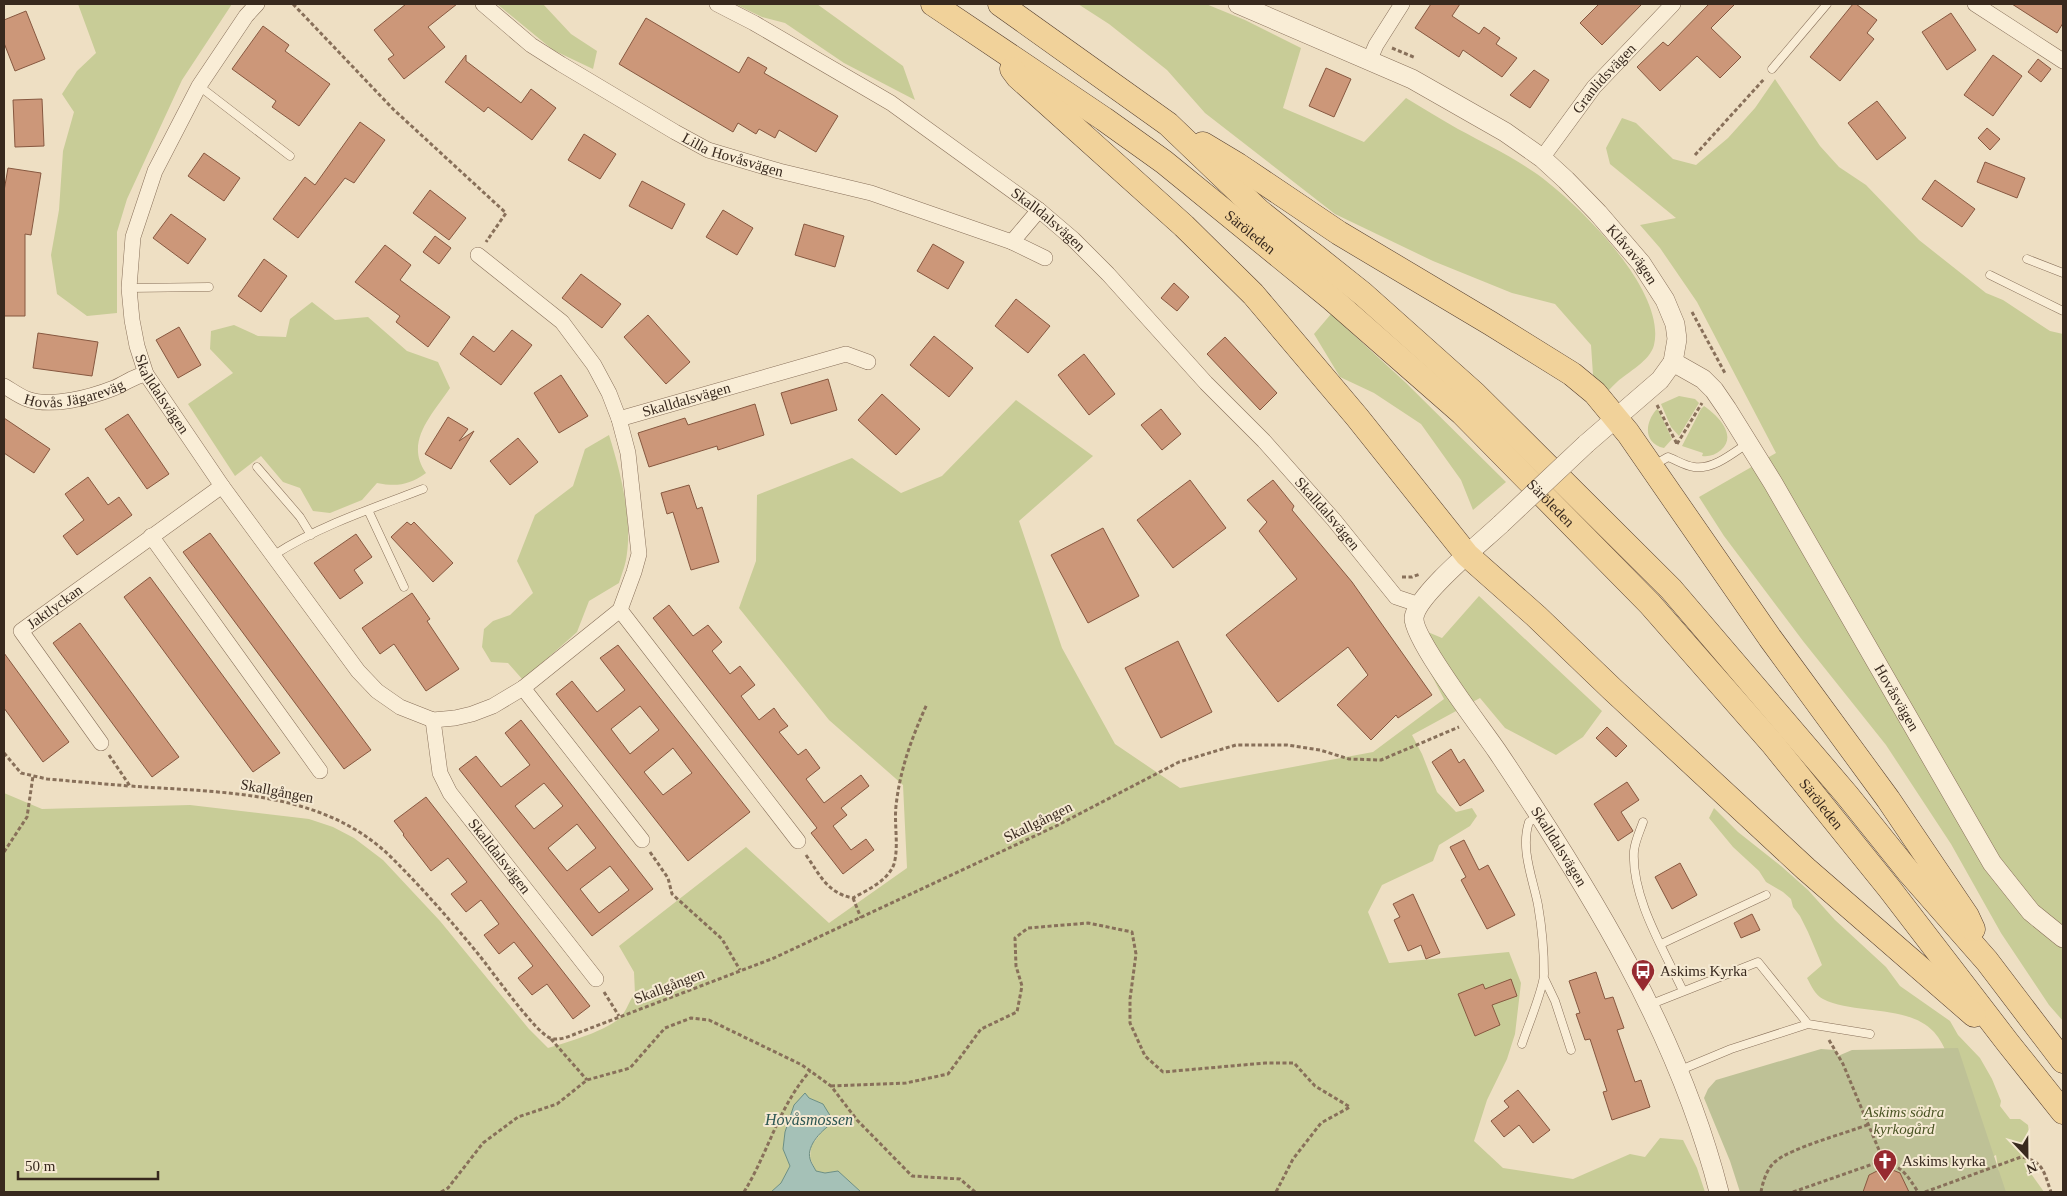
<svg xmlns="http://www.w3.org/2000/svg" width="2067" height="1196" viewBox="0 0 2067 1196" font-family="Georgia,serif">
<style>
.green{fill:#c8cc97}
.cemetery{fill:#bec196}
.water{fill:#a5c1b7;stroke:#6c8f84}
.building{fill:#cc9779;stroke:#875840;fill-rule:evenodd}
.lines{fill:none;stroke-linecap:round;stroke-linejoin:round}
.service-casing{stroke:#88705a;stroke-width:9}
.minor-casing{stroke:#88705a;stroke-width:16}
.tertiary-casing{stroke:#88705a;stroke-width:20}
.primary-casing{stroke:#553e2e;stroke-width:25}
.path{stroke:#88705a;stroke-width:3;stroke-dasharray:4 2.5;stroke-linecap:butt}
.service{stroke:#f9edd6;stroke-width:8}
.minor{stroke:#f9edd6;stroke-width:15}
.tertiary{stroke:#f9edd6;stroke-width:19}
.primary{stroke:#f1d29a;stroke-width:24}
.tertiary-bridge-casing{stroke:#88705a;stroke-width:20;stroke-linecap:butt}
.tertiary-bridge{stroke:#f9edd6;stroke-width:19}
.labels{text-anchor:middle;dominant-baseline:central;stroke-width:4;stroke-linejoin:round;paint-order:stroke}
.street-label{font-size:15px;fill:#38291e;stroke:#f5e9d2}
.poi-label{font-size:15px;fill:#38291e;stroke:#f5e9d2;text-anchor:start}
.park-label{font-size:15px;font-style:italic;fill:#4a5424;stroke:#f5e9d2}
.water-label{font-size:16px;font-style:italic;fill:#2d5753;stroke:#f5e9d2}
</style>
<rect width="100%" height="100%" fill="#eedfc3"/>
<path class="green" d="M78,4h154l-50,76 -55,119 -10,33v81l-30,3 -30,-22 -6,-39 8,-45 4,-59 11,-39 -12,-18 15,-23 19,-18z
M497,4h46l28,30 26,17 -4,18 -40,-19z
M735,4h82l86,62 12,34 -71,-37 -59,-40 -23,-6z
M1078,4h128l39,16 56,28 -18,60 81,34 42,-44c17,10 34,21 52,31 26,14 51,26 76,43 42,29 133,118 120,173 -4,16 -26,27 -37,37 -7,6 -12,13 -18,19l-6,-26 -2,-30 -36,-41 -43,-11 -79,-32 -98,-47 -130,-101 -38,-43 -58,-46z
M1775,79l45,67 19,21 27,18 53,55 67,53 17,7 47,31 13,3v687l-14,-16 -48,-72 -50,-89 -65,-99 -83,-104 -79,-105 -25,-39 77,-44 -79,-151 -37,-54 -20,-23 36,-7 -66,-54 -4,-16 16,-30 14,5 37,36 23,6 32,-27 27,-30z
M312,302l23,18 33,-3 39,34 31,11 12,26c-18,27 -46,54 -24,85 -17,12 -29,14 -49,10l-15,17 -32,13 -17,-2 -13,-23 -17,-6 -22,-26 -26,20 -47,-72 45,-31 -23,-24 1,-18 23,-6 24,11 28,1 4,-18z
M1331,314l74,68 101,100 -33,28 -12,-30 -40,-56 -47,-31 -34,-16 -26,-43z
M1679,396l16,3 4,4 -20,33 -8,-9 -10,-23z
M1016,400l77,56 -74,65 43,127 53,96 65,44 193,-36 71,-53 -40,-77 38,16 37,-42 123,115 -19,26 -27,18 -51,-27 -25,-30 -68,37 10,19 15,38 19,20 16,-4 5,8 -7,10 -31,19 -6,16 -51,24 -14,27 21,51 120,-11 12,31 -6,51 -8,25 -20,41 -13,41 29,27 70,11 57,-25 15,3 15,-19 23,2 14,28 8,24h-844l-23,-21 -13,2 -9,-2 -6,-13 1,-12 13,-17 -1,-25 -14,-6 -15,7 -9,27 -2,17 7,17 -9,17 -10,9h-767v-399l38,16 148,-4 119,14 24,8 21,11 29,22 57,61 89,108 19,19c17,-5 66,-19 75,-34 5,-7 6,-13 12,-20l-1,-22 -15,-26 127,-99 83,76 78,-55 -4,-83 -74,-65 -90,-112 17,-47 1,-66 95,-37 49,35 41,-17z
M1704,406c13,9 34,29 17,44 -6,5 -12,7 -19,6l1,-3 -21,-7 19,-37z
M1658,409l14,30 -8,9c-21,-5 -19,-25 -8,-38z
M609,435c11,35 23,82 18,118 -1,11 -5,20 -8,30l-30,18 -12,31 -54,48 -15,-17 -17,-1 -9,-15 2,-18 9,-8 17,-6 23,-22 -16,-32 18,-46 38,-29 12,-37z
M1714,808l24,24 43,34 27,24 27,30 51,47 14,19 50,35 8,14 22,23 12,21 9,22 -1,5 10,13h10l8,6c2,12 -2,16 -3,28 -1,15 11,27 19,39h-39l-6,-18 -3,-19 -22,11c-7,-34 -17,-109 -40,-134 -26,-28 -79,-17 -111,-33 -8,-4 -12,-14 -16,-21l15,-13 -14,-33 -8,-16 -7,-9 -2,-8 -8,-7 -17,-10 -7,-11 -26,-24 -24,-29z"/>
<path class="cemetery" d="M1958,1048l48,144h-266l-10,-31 -26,-63 4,-9 8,-9 105,-31 14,1 3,6 14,-6z"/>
<path class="water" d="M805,1093l4,5 14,6 11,18c-11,7 -28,23 -24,37 1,4 4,8 6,12l9,2 13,-2 23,21h-90l10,-9 9,-17 -7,-17 2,-17 9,-27z"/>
<path class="building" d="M406,4h51l-29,23 17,20 -41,32 -16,-20 6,-4 -20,-25z
M1431,4h29l-8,12 27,18 5,-7 16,11 -4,6 21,14 -15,19 -39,-27 -4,7 -44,-29z
M1599,4h43l-40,41 -22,-22z
M1709,4h26l-24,24 30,29 -21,21 -23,-22 -37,35 -23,-24 26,-25 5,4z
M1853,4h3l21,16 -10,13 7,6 -34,42 -30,-24z
M2012,4h51v19l-6,10z
M26,11l19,48 -30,12 -11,-28v-23z
M1951,13l25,37 -29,20 -25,-38z
M646,18l93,55 9,-16 19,11 -3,5 74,43 -22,36 -37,-22 -4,8 -16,-9 -3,5 -18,-11 -5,9 -114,-68z
M263,26l26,19 -4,6 45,33 -31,42 -27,-19 4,-6 -44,-32z
M466,55v6l55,42 10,-14 25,19 -24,32 -44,-33 -4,5 -39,-30z
M1993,55l29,21 -29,40 -29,-21z
M2038,59l13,10 -10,13 -13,-10z
M1326,68l25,11 -17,38 -25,-11z
M1534,70l15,10 -19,28 -20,-13z
M42,99l2,47 -29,1 -2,-47z
M1877,101l29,37 -29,22 -29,-37z
M360,122l25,18 -31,43 -9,-5 -47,60 -25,-19 32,-42 10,8z
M1987,128l13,11 -10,11 -12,-12z
M584,134l32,20 -16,25 -32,-19z
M204,153l36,25 -16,23 -36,-25z
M1985,162l40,16 -8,20 -40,-16z
M8,168l33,5 -10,62 -6,-1v82h-21v-125z
M1935,180l40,29 -13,18 -40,-28z
M642,181l43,23 -13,25 -43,-23z
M430,190l36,28 -17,22 -36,-27z
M723,210l30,18 -16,27 -31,-18z
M171,214l35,25 -18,25 -35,-26z
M804,224l40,12 -9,31 -40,-12z
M435,236l16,12 -12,16 -16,-12z
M933,244l31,18 -16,27 -31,-18z
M385,245l26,20 -11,15 50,37 -22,30 -32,-25 4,-6 -45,-34z
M264,259l23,17 -26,36 -23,-16z
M581,274l40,30 -19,24 -40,-30z
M1174,283l15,14 -12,14 -16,-13z
M1016,299l34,27 -22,27 -33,-27z
M648,315l42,47 -24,22 -42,-47z
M179,327l22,38 -23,13 -22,-38z
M512,330l20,15 -31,40 -41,-31 13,-18 21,16z
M38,333l60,9 -6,34 -59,-8z
M934,336l39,32 -24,29 -39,-32z
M1225,337l52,56 -17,17 -53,-56z
M1084,354l31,40 -26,21 -31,-40z
M561,375l27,41 -29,17 -25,-40z
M828,379l9,31 -46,14 -10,-31z
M882,394l38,35 -24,26 -38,-35z
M755,404l9,31 -46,15 -1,-4 -68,21 -11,-34 47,-15 3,7z
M1161,409l20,25 -19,16 -21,-25z
M128,414l41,60 -22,15 -42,-60z
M448,417l20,12 -9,12 15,-10 -23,38 -26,-15z
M4,418l46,31 -16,24 -30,-20z
M518,438l20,24 -28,23 -20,-24z
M88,477l20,28 11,-8 13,18 -55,40 -14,-19 21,-16 -19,-26z
M1190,480l36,48 -53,40 -36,-48z
M1273,480l21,26 -2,4 60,72 80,113 -34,23 -2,-3 -25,25 -34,-35 31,-30 -20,-28 -70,55 -52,-67 71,-56 -38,-48 8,-9 -20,-22z
M689,485l8,24 5,-2 17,55 -28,8 -18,-58 -6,2 -6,-21z
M407,522l4,3 3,-3 39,41 -20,19 -42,-45z
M1103,528l36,68 -51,27 -37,-68z
M210,533l161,217 -27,19 -161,-217z
M356,534l16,23 -18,13 9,13 -23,16 -26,-36z
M150,577l130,176 -27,19 -129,-175z
M412,593l18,26 -3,2 32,48 -33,22 -32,-47 -14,10 -18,-26z
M669,605l24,31 15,-11 14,17 -10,9 18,23 10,-8 15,19 -14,11 18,24 15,-12 7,10 7,8 -9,6 19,23 8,-6 14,19 -14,11 18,24 37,-28 8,11 -28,22 6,7 -14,11 18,24 15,-11 8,11 -31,24 -32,-41 6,-5 -164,-210z
M80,623l99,134 -27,20 -99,-134z
M1178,641l34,71 -51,26 -36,-70z
M618,645l132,167 -62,49 -132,-167 16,-13 25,31 28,-22 -25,-32zM640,706l19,24 -29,24 -19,-25zM673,748l19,25 -29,22 -19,-23z
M4,653l65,89 -26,20 -39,-54z
M521,720l132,169 -61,47 -133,-167 17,-13 25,31 29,-22 -25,-32zM544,783l19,23 -29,23 -19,-23zM577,824l19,24 -29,23 -19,-23zM610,866l19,24 -30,23 -19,-24z
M1607,727l20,19 -11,11 -20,-19z
M1451,749l8,14 5,-4 20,32 -24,15 -28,-44z
M1627,782l12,18 -18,12 12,19 -15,10 -24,-37z
M426,797l164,209 -17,13 -26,-35 -15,11 -14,-17 15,-12 -19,-24 -15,12 -15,-19 15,-11 -18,-24 -15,12 -15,-18 16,-12 -19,-24 -17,13 -28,-36 1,-1 -10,-13z
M1464,840l15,30 9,-5 27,50 -28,14 -26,-49 5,-3 -16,-30z
M1680,863l17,32 -25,14 -17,-32z
M1413,894l27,59 -14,6 -5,-14 -13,6 -14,-31 6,-3 -7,-13z
M1752,914l8,16 -19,8 -7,-15z
M1596,972l9,27 8,-2 11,31 -7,2 18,52 6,-2 9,27 -38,13 -9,-28 4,-1 -17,-52 -5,1 -9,-26 4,-1 -11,-32z
M1511,979l6,17 -25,9 8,20 -25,11 -17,-42 25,-10 2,5z
M1518,1090l32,40 -17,13 -14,-18 -15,12 -13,-16 18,-14 -5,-6z
M1885,1167l15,6 9,19h-46l6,-17z"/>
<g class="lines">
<g class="service-casing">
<path id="service" d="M1772,69l55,-65
M199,86l91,70
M2027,259l36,14
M1990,275l73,36
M129,288l80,-1
M1654,465l14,-8c8,3 17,9 26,10 19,3 39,-14 54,-24
M257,467l43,50 11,18
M368,510l36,77
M274,555c45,-29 99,-47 149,-66
M1643,822c-3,9 -8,19 -9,29 -3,46 30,99 49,140
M1661,944l105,-49
M1544,978l11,23 16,49
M1649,1005l109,-43 50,62
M1522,1044c5,-16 22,-56 22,-70 0,-23 -2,-46 -6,-69 -5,-26 -18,-56 -9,-83l10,-6
M1678,1071l53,-22 77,-25 62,10"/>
</g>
<g class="minor-casing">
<g id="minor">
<path id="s1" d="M257,4l-11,12 -47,70 -44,85 -22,66 -4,51 3,32 5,26 9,28 76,112 136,185 19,20 23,16 33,13 22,-2 17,-4 21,-8 30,-18 97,-78 14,-38 5,-18 -11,-101 -9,-34 -10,-26 -15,-28 -32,-43 -84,-67"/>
<path id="s2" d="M483,4l48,41 30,19 114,68 33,18 71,21 92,22 141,49 33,16"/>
<path id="s3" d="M717,4l37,19 137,80 148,107 34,29 35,35 98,109 58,58 70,79 62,77 24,8"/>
<path d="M1975,4l88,57"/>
<path d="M1369,61l7,-16 26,-41"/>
<path id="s4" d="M1542,158l52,-71 79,-83"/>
<path d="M1012,242l27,-32"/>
<path id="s5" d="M4,386c7,4 15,10 23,13 25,9 64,-2 87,-11 12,-5 20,-12 32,-14"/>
<path id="s6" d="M619,419l227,-65 22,8"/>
<path d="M151,536l169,235"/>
<path d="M620,610l178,231"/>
<path d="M523,688l119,152"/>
<path id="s7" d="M433,720l7,53 10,20 146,186"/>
<path id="s8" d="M101,743l-80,-112 201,-145"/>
</g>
</g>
<g class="tertiary-casing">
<g id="tertiary">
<path id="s9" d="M1238,4l174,75 93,53 37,26 24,22 32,33 43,50 24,37 10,24 2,15 -4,23 -13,18 -74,64"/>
<path id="s10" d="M1673,362l30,17 11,11 13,19 46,74 219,380 39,49 32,26"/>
<path id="s11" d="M1501,524c-18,17 -85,71 -87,94 -1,21 68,111 83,133 92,137 181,280 222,441"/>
</g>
</g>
<g class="primary-casing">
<g id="primary">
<path id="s12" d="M933,4l171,115 60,43 168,137 130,114 188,191 122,139 117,145 119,155 55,69"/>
<path d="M1000,4l168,120 91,87 104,83 112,100 196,195 176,206 61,76 79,90 76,100"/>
<path d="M1012,69l6,8 166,149 69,68 104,123 110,138 69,61 76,73 194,180 168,146"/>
<path d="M1203,144l35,21 101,68 151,90 82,51 23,19 33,40 142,205 118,161 79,117 6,13"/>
</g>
</g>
<path class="path" d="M293,4l100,105 113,104 -20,29
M1392,48l24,10
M1695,155l70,-77
M1692,312l34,63
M1657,405l20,39
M1677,444l25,-41
M1402,577h10l8,-3
M4,753l17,20 26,6 82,7
M109,755l21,31c92,7 193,3 263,73 30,30 59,63 86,96 13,16 56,77 71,83 10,4 24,-4 33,-7l191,-73 282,-132 123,-64 57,-17h51l33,5 29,9 32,1 78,-33
M4,852l23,-35 6,-41
M650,852l18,26 4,16 50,45 18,31
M806,855c14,20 21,38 47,43 14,-8 35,-17 41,-34 5,-18 0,-39 2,-58 4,-37 16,-69 31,-102
M853,898l8,20
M604,992l15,24
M551,1039l36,41
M1829,1040l14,24 41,98
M831,1086l75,-3 42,-9 33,-45 36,-17 5,-26 -6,-20 -1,-28 13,-10 60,-5 44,9 4,22 -6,45v24l15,33 18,16 102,-9h29l21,23 35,21 -29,16 -28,36 -17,33
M441,1192l7,-4 35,-45 35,-26 39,-13 30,-24 43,-12 35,-40 26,-10 18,2 93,45 29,21 26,34 55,56 48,3 15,13
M744,1192c24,-39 35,-86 66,-121
M1761,1192c2,-11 6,-24 15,-31 15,-13 70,-28 91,-36
M1793,1192l80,-28c25,-4 33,9 45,28
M1925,1192l96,-35c23,4 23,16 30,35"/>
<use href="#service" class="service"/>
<use href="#minor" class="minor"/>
<use href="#tertiary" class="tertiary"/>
<use href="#primary" class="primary"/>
<g class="tertiary-bridge-casing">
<path id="tertiary-bridge" d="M1501,524l85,-80"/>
</g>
<use href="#tertiary-bridge" class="tertiary-bridge"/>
</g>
<defs>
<g id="bus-pin" transform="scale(1.25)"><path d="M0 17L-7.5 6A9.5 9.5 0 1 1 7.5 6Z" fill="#972a30" stroke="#f5e9d2"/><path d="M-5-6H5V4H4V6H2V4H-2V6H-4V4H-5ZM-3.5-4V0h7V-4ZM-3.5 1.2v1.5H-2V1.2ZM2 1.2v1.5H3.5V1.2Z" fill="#fff"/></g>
<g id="church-pin" transform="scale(1.25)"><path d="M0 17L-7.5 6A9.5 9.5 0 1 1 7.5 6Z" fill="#972a30" stroke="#f5e9d2"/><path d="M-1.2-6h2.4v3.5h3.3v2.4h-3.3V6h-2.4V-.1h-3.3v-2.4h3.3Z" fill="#fff"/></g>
</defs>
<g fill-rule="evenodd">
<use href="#bus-pin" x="1643" y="971"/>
<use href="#church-pin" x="1885" y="1161"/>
</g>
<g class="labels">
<g class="street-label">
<text stroke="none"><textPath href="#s4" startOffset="101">Granlidsvägen</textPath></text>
<text stroke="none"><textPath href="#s2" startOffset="294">Lilla Hovåsvägen</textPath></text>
<text stroke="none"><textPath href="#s3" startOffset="396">Skalldalsvägen</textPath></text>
<text stroke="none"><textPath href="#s12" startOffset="391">Säröleden</textPath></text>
<text stroke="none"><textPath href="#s9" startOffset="474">Klåvavägen</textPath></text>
<text stroke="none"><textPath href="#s5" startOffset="75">Hovås Jägareväg</textPath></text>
<text stroke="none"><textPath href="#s1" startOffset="430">Skalldalsvägen</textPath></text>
<text stroke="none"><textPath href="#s6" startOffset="70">Skalldalsvägen</textPath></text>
<text stroke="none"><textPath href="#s12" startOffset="796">Säröleden</textPath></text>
<text stroke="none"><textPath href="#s3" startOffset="802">Skalldalsvägen</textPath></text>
<text stroke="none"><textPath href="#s8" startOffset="179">Jaktlyckan</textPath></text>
<text stroke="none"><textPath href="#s10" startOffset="408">Hovåsvägen</textPath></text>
<text transform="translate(277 791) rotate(11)">Skallgången</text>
<text stroke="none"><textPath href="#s12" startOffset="1201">Säröleden</textPath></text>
<text transform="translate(1038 822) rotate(-26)">Skallgången</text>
<text stroke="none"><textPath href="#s11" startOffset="401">Skalldalsvägen</textPath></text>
<text stroke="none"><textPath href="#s7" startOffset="156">Skalldalsvägen</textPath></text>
<text transform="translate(669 986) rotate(-21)">Skallgången</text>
</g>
<g class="poi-label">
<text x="1660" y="971">Askims Kyrka</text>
<text x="1902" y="1161">Askims kyrka</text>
</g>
<g class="park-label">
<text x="1904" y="1112">Askims södra<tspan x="1904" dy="17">kyrkogård</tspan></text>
</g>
<g class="water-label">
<text x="809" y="1119">Hovåsmossen</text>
</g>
</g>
<rect width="2067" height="1196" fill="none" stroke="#38291e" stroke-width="10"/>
<g transform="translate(2027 1156) rotate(158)" stroke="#f5e9d2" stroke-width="4" paint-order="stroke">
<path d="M0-4L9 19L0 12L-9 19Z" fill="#38291e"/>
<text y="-8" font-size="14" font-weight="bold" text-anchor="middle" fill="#38291e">N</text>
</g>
<path d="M18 1171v8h140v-8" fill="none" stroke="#38291e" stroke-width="2.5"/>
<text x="25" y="1171" font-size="15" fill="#38291e" stroke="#f5e9d2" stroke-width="4" paint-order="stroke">50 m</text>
</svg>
